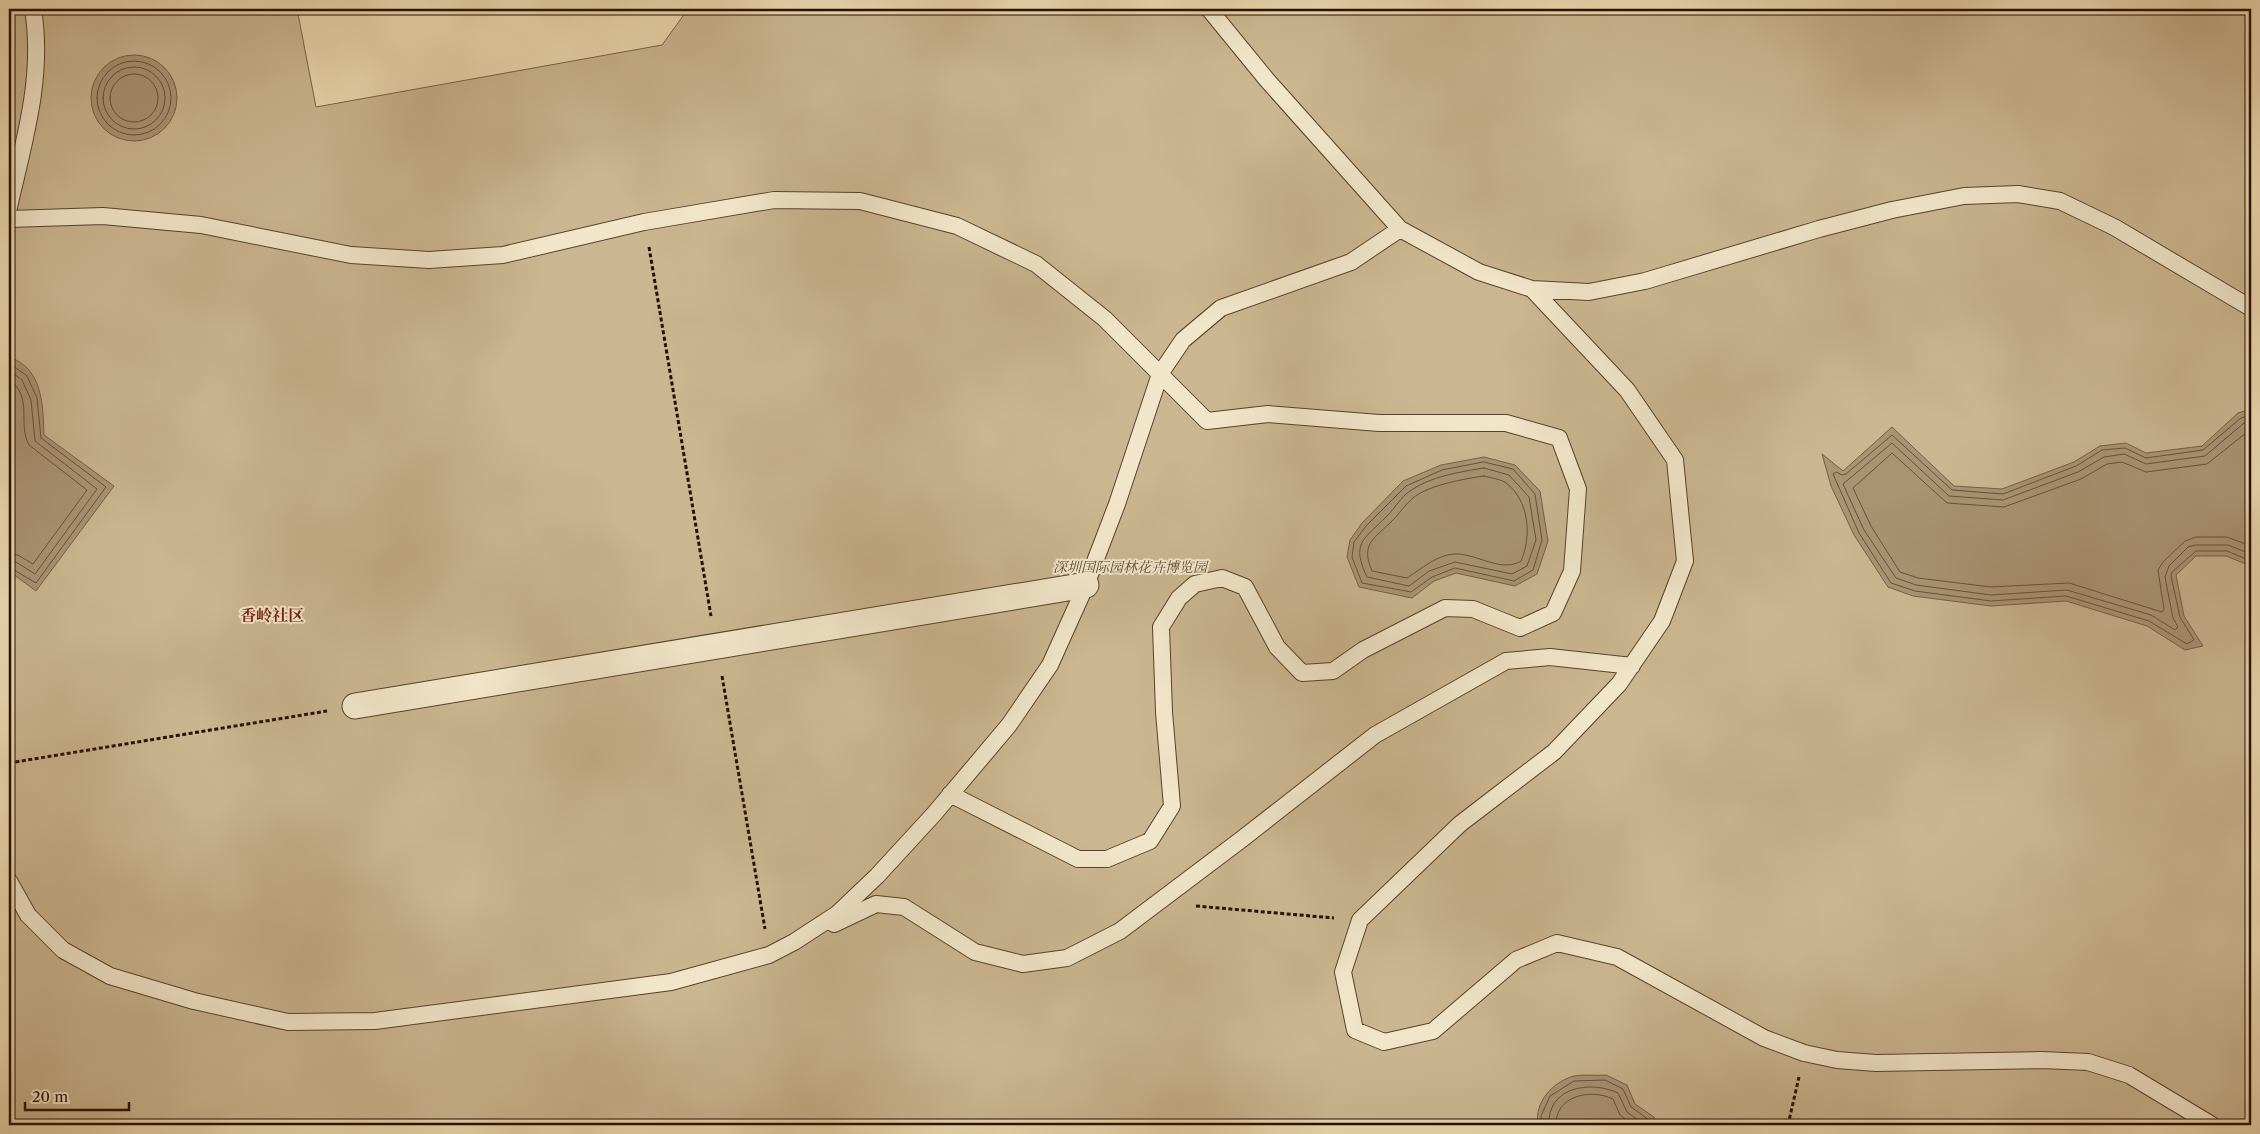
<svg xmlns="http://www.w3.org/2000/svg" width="2260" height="1134" viewBox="0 0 2260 1134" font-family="'Libre Caslon Text','Noto Serif SC',serif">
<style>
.green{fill:#cab690;stroke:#796248}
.water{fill:#a99373;stroke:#755e45}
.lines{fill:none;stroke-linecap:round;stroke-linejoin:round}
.shore{stroke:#68503a;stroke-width:1}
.service-casing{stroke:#59402c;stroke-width:18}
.pedestrian-casing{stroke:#59402c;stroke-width:27}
.path{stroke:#280e00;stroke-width:3;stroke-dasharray:4 2.5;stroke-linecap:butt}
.service{stroke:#f2e6ca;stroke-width:16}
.pedestrian{stroke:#f2e6ca;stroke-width:25}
.labels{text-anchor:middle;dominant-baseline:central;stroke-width:4;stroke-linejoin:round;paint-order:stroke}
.park-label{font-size:14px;font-style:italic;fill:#614932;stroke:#f2e6ca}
.quarter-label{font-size:16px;font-weight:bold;fill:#7a1f14;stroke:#f2e6ca}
</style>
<rect width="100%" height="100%" fill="#ebd8ae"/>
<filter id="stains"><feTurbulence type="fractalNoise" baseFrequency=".004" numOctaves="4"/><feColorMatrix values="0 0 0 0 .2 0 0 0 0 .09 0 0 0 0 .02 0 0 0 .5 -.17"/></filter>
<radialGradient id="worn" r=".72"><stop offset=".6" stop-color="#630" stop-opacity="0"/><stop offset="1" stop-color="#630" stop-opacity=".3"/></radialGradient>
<path class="green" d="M9,9h288l19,98 346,-62 26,-36h1563v1116h-2242z"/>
<path class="water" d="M91 98a43 43 0 1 1 86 0a43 43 0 1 1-86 0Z
M9,357c34,11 34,49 35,78l70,51 -78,105 -27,-20z
M2251,409v157l-25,-10h-30l-20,19 8,41 19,30 -18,4 -38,-24 -81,-25 -75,5 -78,-10 -25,-9 -34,-52 -23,-49 -9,-32 21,17 49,-44 62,59 48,3 72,-27 26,-16 26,-3 20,10 56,-7 36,-33z
M1484,457l31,8 25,26 8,50 -11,33 -22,12 -59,-13 -22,8 -22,17 -53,-11 -12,-30 3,-17 12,-17 41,-42 38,-16z
M1606,1075l21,10 8,19 19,13 4,8h-120c-4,-22 14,-43 36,-49 9,-2 22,0 32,-1z"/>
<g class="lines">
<path class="shore" d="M97 98a37 37 0 1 1 74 0a37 37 0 1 1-74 0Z
M103 98a31 31 0 1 1 62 0a31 31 0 1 1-62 0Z
M110 98a24 24 0 1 1 48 0a24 24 0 1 1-48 0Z
M9,363l18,13 10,22 4,40 65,49 -70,96 -27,-16
M9,370l13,10 9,20 4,41 62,48 -62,85 -19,-12 -7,-1
M9,379c25,19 8,44 20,66l58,45 -54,74 -15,-9 -9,-1
M2251,415l-10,3 -38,32 -57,8 -21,-10 -23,2 -26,16 -73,28 -51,-4 -60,-55 -46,39 -4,1 -6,-3 -3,2 26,59 32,50 24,8 76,10 75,-5 83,25 38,23 7,-4 -14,-23 -9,-41 1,-4 24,-21h31l24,10
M2251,421l-7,2 -39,33 -59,8 -22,-10 -20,3 -26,15 -75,28 -54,-4 -57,-53 -49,41 21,46 32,48 20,7 75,10 76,-5 84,25 24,15 3,-3 -5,-9 -8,-41 4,-11 19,-19 7,-2h33l23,9
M2251,429l-44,35 -61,8 -24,-10 -15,2 -26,15 -77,28 -57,-4 -55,-50 -39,35 18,38 29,46 18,6 73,9 78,-4 93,29 2,-3 -6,-39 5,-8 22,-21 11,-4h31l24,9
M1484,462l29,7 22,25 7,46 -9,30 -19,11 -59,-13 -23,9 -21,15 -49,-9 -10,-26 2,-15 12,-16 40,-40 36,-16z
M1484,468l25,7 20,22 7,43 -9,26 -15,8 -57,-12 -26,9 -20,15 -42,-9c-16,-34 -4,-37 20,-61 8,-8 14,-19 23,-25 21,-15 50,-19 74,-23z
M1484,476c7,2 17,3 22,7 23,17 26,53 15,78 -20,12 -43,-7 -65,-7 -18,0 -35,15 -49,24l-35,-7c-11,-26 0,-31 18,-48 9,-8 15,-19 24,-26 16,-12 49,-18 70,-21z
M1542,1125l-1,-9 9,-20 24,-15 31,-1 18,9 8,18 18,13 3,5
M1549,1125c-2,-38 41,-45 69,-32l9,19 18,13
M1556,1125c-1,-29 34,-37 57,-26l7,16 13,10"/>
<g class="service-casing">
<path id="service" d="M1209,9l58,71 133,149 79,43 53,17 57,3 56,-11 174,-52 73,-19 72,-14 54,-2 42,7 54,26 137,81
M9,207c15,-66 35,-130 24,-198
M9,219l94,-3 98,9 150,30 78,5 74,-5 141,-33 130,-22 86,1 97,25 79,38 69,55 102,102 61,-7 111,9h127l53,15 19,51 -6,82 -19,42 -33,15 -47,-19 -28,-1 -82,42 -30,21 -31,2 -25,-26 -32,-60 -23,-9 -27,6 -16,14 -18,29 3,85 8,94 -22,35 -43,18h-29l-128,-65
M1532,289l95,101 48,70 10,101 -23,60 -43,63 -65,68 -94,72 -100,96 -17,52 12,58 29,12 49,-11 83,-71 41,-17 60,14 147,81 40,15 33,7 39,3 165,-3 47,2 41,13 83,50
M9,881l19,34 35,35 47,26 84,25 94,21 87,-1 296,-39 98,-27 25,-13 43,-28 40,-38 57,-62 75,-89 41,-60 36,-80 31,-81 43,-130 23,-34 38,-32 130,-46 49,-33
M834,924l42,-20 28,3 71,45 48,12 44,-6 53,-27 122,-92 133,-104 131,-74 44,-4 82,9"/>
</g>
<g class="pedestrian-casing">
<path id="pedestrian" d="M355,706l731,-121"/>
</g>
<path class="path" d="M649,247l62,369
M722,676l43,253
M9,763l318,-52
M1196,906l138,12
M1788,1125l11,-48"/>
<use href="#service" class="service"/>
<use href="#pedestrian" class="pedestrian"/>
</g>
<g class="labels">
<g class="park-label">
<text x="1130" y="567">深圳国际园林花卉博览园</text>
</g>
<g class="quarter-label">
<text x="272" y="615">香岭社区</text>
</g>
</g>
<rect width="2260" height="1134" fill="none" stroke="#ebd8ae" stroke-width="30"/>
<rect x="10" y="10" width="2240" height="1114" fill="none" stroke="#280e00" stroke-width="2.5"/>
<rect x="15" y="15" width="2230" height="1104" fill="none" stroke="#280e00"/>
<path d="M25 1102v8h104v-8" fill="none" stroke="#280e00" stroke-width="2.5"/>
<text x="32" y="1102" font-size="15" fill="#280e00" stroke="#f2e6ca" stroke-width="4" paint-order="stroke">20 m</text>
<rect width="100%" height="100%" filter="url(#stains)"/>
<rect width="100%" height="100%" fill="url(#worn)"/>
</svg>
